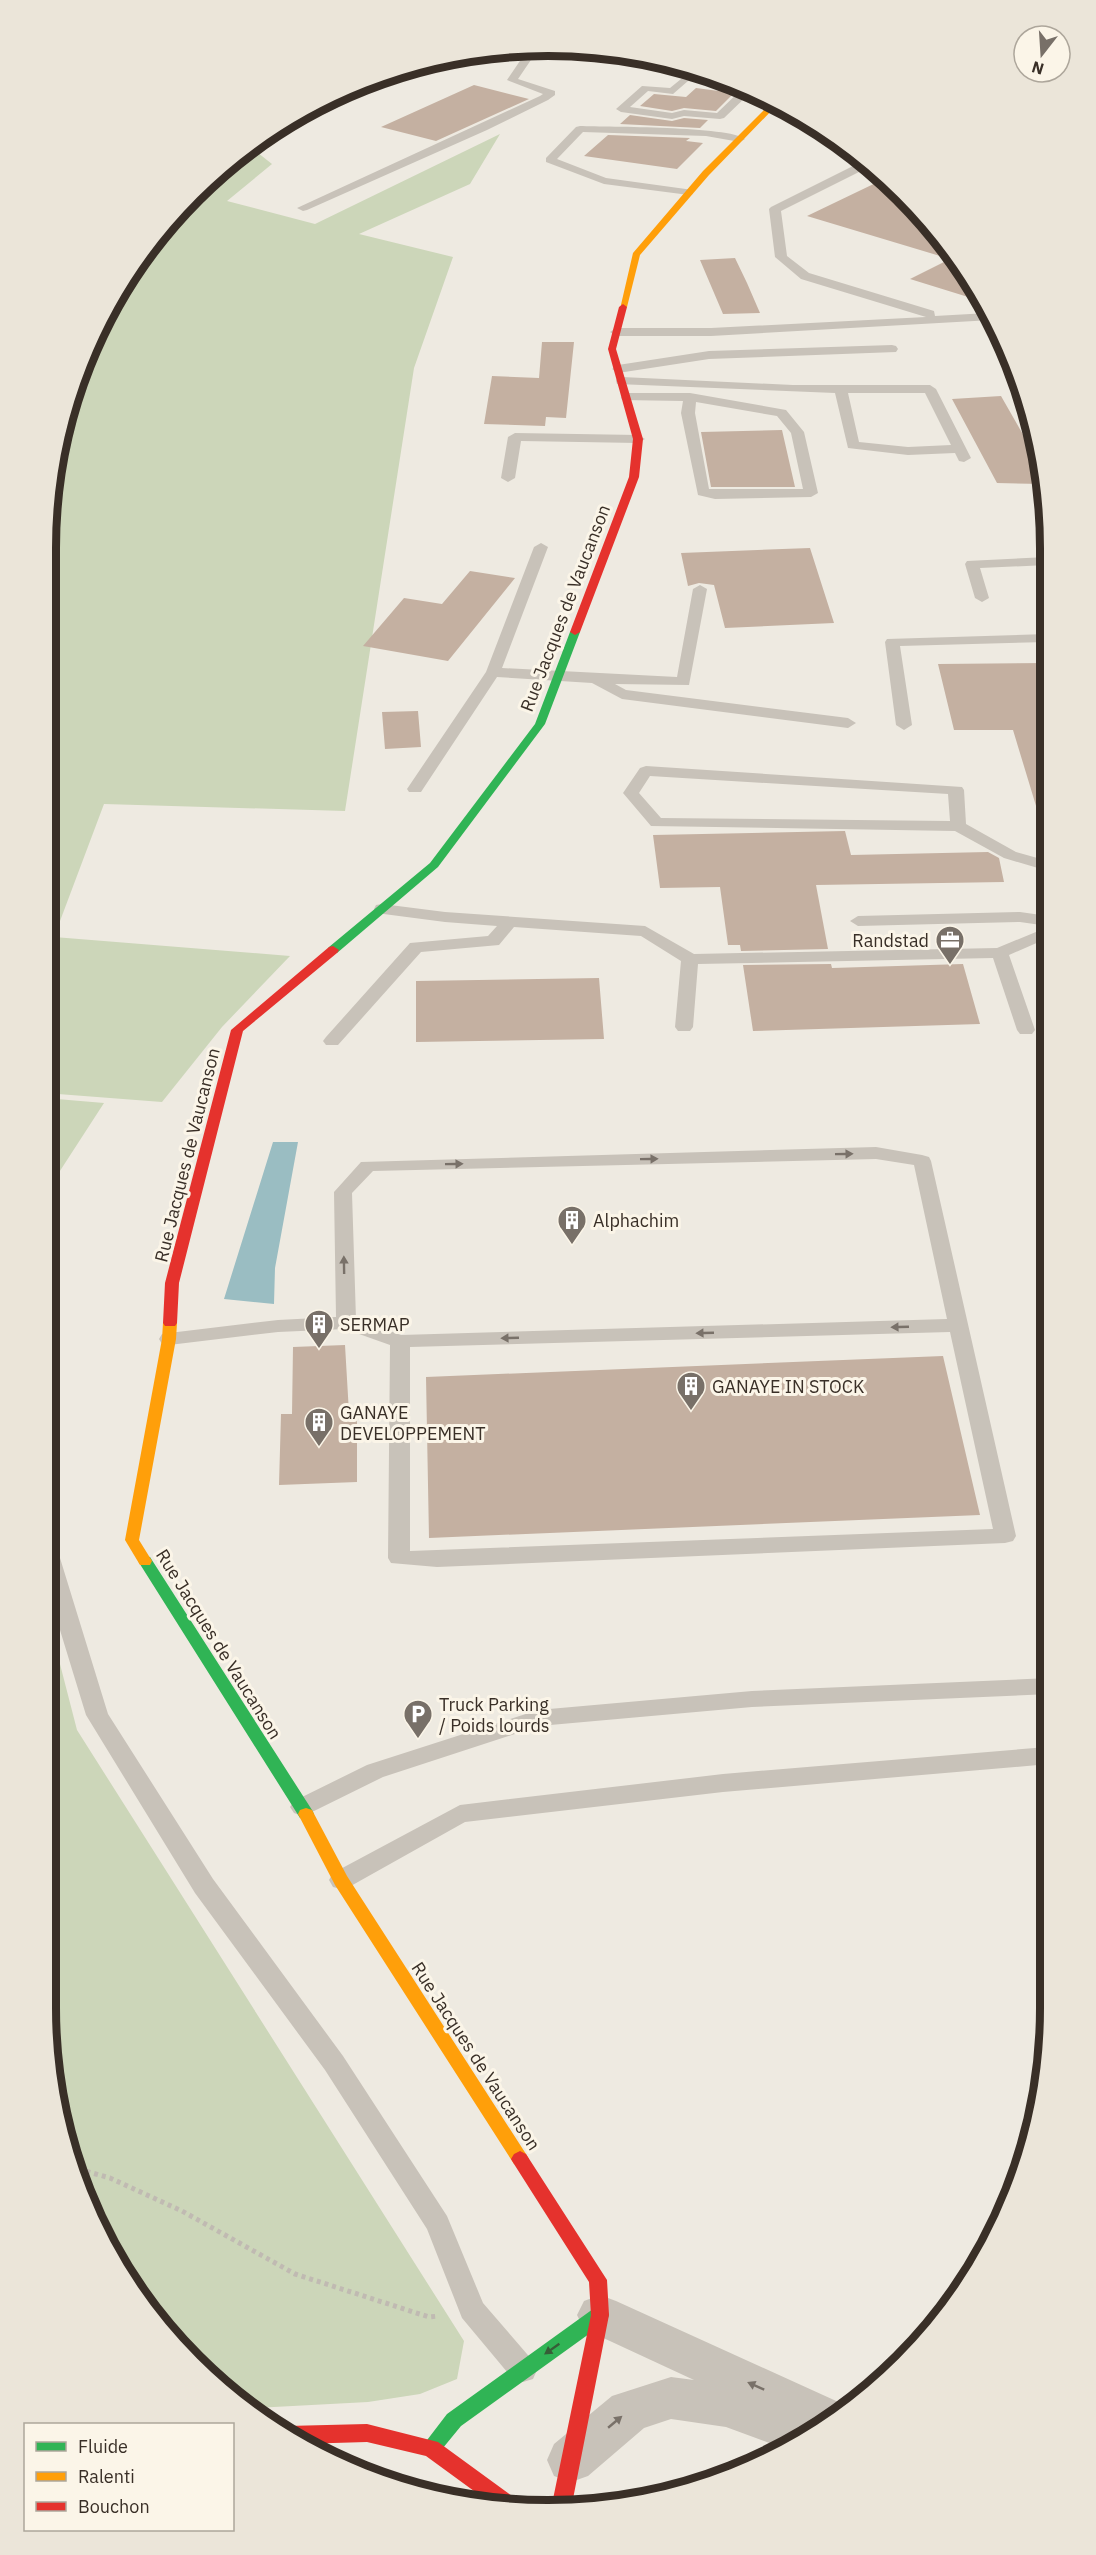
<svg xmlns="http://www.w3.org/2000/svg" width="1096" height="2555" viewBox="0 0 1096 2555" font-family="'IBM Plex Sans',sans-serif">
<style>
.green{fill:#ccd6b9}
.water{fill:#9abdc2}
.building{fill:#c4b0a1}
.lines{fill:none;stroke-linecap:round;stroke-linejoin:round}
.path{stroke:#c0bab2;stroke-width:5;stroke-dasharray:4 4;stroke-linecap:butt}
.lane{fill:#c8c2b9;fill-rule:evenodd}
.street{fill:#c8c2b9;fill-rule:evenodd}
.fast{fill:#30b455;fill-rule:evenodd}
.slow{fill:#ff9f0a;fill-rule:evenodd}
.jam{fill:#e5322d;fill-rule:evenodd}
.oneway{fill:#797169}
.oneway2{fill:#365e37}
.labels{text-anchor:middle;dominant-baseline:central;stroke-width:6;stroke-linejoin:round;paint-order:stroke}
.street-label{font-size:18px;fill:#392f27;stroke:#fbf5e8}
.poi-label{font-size:18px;fill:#392f27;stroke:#fbf5e8;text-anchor:start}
.rim{fill:none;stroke:#392f27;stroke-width:8}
</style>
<rect width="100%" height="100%" fill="#eeeae1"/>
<path class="green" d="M448,57l33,2 -79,15 -85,28 101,-40z
M500,134l-30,50 -111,50 94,23 -39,111 -69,443 -241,-7 -50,133 236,19 -68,71 -60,75 -117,-9v-545l27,-162 41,-90 57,-80 78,-71 24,19 -45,37 88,23z
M45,1098l59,5 -59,91z
M45,1606l32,124 387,611 -7,38 -37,15 -52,8 -113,6 -85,-70 -58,-80 -40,-89 -27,-162z"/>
<path class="water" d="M273,1142h25l-23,126 -1,36 -50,-5z"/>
<path class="building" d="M474,85l55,14 -93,42 -55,-14z
M696,88l38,5 -18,18 -32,-3 -12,3 -32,-5 14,-12 32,3z
M630,115l42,6 12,-3 24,2 -8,8 -80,-4z
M608,135l82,3 -4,3 17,2 -26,26 -93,-13z
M884,179l63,63 34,59 -71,-22 40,-20 -143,-43z
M735,258l12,25 13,30 -37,1 -23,-54z
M542,342h32l-8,76 -20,-1 -1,9 -61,-2 8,-48 47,2z
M1001,396l36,63 6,25 -46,-1 -45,-84z
M782,430l13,57h-84l-10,-55z
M810,548l24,75 -109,5 -11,-43 -15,-2 -11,3 -7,-33z
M470,571l45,7 -67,83 -85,-15 41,-48 38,6z
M1047,663l1,155 -8,1 -27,-89h-59l-16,-66z
M418,711l3,36 -36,2 -3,-37z
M845,831l6,24 137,-3 11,6 5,24 -188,3 12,64 -87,2 -1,-6h-12l-8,-58 -60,1 -7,-53z
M831,964l1,4 131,-4 17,60 -227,7 -10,-66z
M599,978l5,61 -188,3v-61z
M345,1345l4,68 8,-1v70l-78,3 2,-71h11l1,-67z
M943,1356l37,159 -551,23 -3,-161z"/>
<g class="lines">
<path class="path" d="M71,2167l39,11 72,33 113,63 134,43 10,-1"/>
<path class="lane" d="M532,48l5,3 -19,28 37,12v4l-7,5 -61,30 -180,80 -4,1 -6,-3 243,-112 3,-2 -36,-14 21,-31z
M686,75l39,5 12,6 -49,-5 -15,13 -25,-3 -18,16 42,6 12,-3 33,3 25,-24 8,4 -26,25 -4,1 -36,-3 -12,3 -51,-7 -5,-3 26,-23 28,2z
M580,126c28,1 149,0 165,13l-5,3 -34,-6 -123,-4 -26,27 49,19 87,12v4l-4,1 -85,-11 -58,-22v-4l30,-31z
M865,160l6,6 -90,45 6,45 22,17 125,38 1,5 53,-3 4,7 -281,16h-95l-6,-4 6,-4h95l215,-11 -125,-38 -26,-22 -6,-48 2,-2z
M892,345l4,1 2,3 -2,3 -187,7 -91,14 -6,-4 6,-4 91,-14z
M622,377l171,8h137l6,4 35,69 -7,4 -5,-1 -4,-8 -47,2 -60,-7 -13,-55 -218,-9 -1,-3 1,-3zM848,393h77l26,52 -43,2 -49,-5z
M627,393h63l96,17 18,22 14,61 -7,4 -96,2 -17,-4 -17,-82 2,-12 -61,-1 -1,-3zM696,402l81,14 14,17 12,56h-94l-14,-76z
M515,433l123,2 7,4 -7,4 -117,-2 -6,37 -7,4 -7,-4 7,-41z
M541,543l7,4 -46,121 175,9 16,-88 7,-4 7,4 -18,96 -74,-1 11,6 222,28 8,5 -8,5 -226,-29 -30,-16 -95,-6 -76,115h-12l-2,-3 79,-117 48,-125z
M1047,557v8l-67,3 9,30 -7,4 -7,-4 -10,-34 2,-3z
M1047,634v8l-147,4 12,79 -8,5 -8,-5 -11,-83 2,-3z
M646,766l316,21 2,3 2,34 50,28 32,9v10l-44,-13 -49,-27 -304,-5 -28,-33 17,-25zM650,776l298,18 2,27 -289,-3 -22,-25z
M382,904l63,8 200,14 49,28 303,-6 51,-21v11l-39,17 26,75 -3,4h-12l-3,-4 -24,-72 -295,6 -5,63 -3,4h-12l-3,-4 6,-66 -40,-25 -127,-9 -15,18 -78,7 -83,93h-12l-3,-4 3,-4 84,-94 78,-7 9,-10 -52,-4 -69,-9 -2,-4 2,-4z
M1020,912l28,4v10l-28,-4 -162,4 -8,-5 8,-5z
M876,1147l46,8 7,2 2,4 85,375 -3,5 -8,2 -568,24 -46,-4 -3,-5 2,-213 -45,-16 -67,3 -109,13 -7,-1 -3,-5 3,-5 7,-1 109,-13 58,-3 -2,-125 27,-30zM876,1159l38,6 33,154 -546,16 -45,-16 -4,-126 21,-22zM950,1332l43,197 -583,22v-204z
M45,1538l8,2 3,5 52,169 105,165 130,177 104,160 36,87 50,58 4,9 -4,9 -10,3 -10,-3 -51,-61 -35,-89 -102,-159 -130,-177 -109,-178 -41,-134z
M1050,1678v16l-298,13 -213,19 -156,51 -73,36 -8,3 -8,-3 -4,-6 4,-6 73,-36 171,-55 214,-19z
M1047,1747l3,1v30l-8,-3 -4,-10 -315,27 -258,30 -116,65 -8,2 -8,-2 -4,-7 4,-7 127,-68 263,-31z"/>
<path class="street" d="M515,46l99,3 32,8 -7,3 -142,-6 -8,-4z
M600,2295l16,6 229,104 -46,38 -13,6 -60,-22 -55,-8 -27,9 -56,48 -17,6 -17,-6 -7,-16 7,-16 58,-48 59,-19 23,3 -110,-51 -7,-14 7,-14z"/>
<path class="fast" d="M575,629l5,3 -35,92 -107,143 -101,86h-8l-2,-3 2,-3 101,-84 105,-139 35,-92z
M145,1556l5,1 162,253 2,4 -2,4 -6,2 -6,-2 -162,-257 2,-4z
M600,2307l7,2 2,6 -2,6 -146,105 -23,28 -7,3 -7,-3 -3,-6 26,-34 146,-105z"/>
<path class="slow" d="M770,104l5,3 -66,68 -69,80 -13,52 -7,2 13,-56 70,-82z
M170,1319l7,4 -1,16 -37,201 13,21 -2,4h-10l-15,-25 37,-201 1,-16z
M306,1808l6,2 35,66 179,278 3,5 -3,5 -6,3 -6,-3 -179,-279 -37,-71 2,-4z"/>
<path class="jam" d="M623,304l4,3 -11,42 27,90 -4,38 -59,155 -5,3 -5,-3 59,-155 4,-38 -25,-90 11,-42z
M333,946l6,4 -2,3 -94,78 -64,252 -2,40 -2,3h-10l-2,-3 2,-40 66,-253 98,-83z
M520,2151l6,3 81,126 2,35 -37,189h-20l39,-189 -2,-33 -75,-118 -3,-5 3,-5z
M367,2424l71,18 74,54 3,6h-26l-63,-46 -59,-14 -68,2 -19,-15 7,-3z"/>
</g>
<defs><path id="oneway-solid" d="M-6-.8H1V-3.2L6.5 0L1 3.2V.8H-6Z" transform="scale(1.5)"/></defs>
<g class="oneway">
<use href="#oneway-solid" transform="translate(844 1154) rotate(-1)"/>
<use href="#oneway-solid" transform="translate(649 1159) rotate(-1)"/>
<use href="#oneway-solid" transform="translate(454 1164) rotate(-1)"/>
<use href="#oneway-solid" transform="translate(344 1265) rotate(-91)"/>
<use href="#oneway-solid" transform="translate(900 1327) rotate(178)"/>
<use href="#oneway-solid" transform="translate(705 1333) rotate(178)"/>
<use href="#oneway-solid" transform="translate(510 1338) rotate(178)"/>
<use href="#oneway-solid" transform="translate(756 2386) rotate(-156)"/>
<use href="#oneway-solid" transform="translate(615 2422) rotate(-40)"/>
</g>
<use class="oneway2" href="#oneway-solid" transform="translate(552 2349) rotate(145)"/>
<defs>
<g id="office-pin" transform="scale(1.5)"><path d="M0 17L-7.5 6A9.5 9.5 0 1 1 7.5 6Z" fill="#787068" stroke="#fbf5e8"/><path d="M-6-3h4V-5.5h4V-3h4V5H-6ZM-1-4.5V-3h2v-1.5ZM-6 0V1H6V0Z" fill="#fff"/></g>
<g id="building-pin" transform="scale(1.5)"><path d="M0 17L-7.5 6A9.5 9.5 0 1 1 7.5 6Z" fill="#787068" stroke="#fbf5e8"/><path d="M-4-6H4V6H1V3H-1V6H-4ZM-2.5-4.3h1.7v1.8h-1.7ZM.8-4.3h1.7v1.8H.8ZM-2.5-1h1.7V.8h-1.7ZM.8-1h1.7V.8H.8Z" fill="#fff"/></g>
<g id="parking-pin" transform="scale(1.5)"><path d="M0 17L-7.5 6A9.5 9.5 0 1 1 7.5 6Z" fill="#787068" stroke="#fbf5e8"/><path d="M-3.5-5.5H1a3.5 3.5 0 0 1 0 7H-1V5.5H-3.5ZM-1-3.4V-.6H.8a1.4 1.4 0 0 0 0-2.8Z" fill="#fff"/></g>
</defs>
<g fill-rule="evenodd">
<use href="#office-pin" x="950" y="940"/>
<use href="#building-pin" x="572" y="1220"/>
<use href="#building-pin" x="319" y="1324"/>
<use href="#building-pin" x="691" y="1386"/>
<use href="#building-pin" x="319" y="1422"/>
<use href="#parking-pin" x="418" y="1714"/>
</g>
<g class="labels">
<g class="street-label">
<text transform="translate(565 608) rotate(-69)">Rue Jacques de Vaucanson</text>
<text transform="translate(187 1155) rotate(-76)">Rue Jacques de Vaucanson</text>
<text transform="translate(219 1644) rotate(58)">Rue Jacques de Vaucanson</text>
<text transform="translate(476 2056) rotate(57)">Rue Jacques de Vaucanson</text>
</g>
<g class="poi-label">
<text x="929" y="940" text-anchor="end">Randstad</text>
<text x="593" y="1220">Alphachim</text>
<text x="340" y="1324">SERMAP</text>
<text x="712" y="1386">GANAYE IN STOCK</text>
<text x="340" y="1412">GANAYE<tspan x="340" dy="21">DEVELOPPEMENT</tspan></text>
<text x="439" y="1704">Truck Parking<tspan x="439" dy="21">/ Poids lourds</tspan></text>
</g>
</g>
<path d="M0 0H1096V2555H0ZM548 56H548A492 492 0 0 1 1040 548V2008A492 492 0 0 1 548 2500H548A492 492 0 0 1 56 2008V548A492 492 0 0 1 548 56Z" fill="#ebe5d9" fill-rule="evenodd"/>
<path class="rim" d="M548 56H548A492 492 0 0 1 1040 548V2008A492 492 0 0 1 548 2500H548A492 492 0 0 1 56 2008V548A492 492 0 0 1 548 56Z"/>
<rect x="24" y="2423" width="210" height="108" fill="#fbf5e8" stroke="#ada69b" stroke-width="1.5"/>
<rect x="36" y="2442" width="30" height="9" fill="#30b455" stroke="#ada69b" stroke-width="1.5"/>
<text x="78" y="2453" font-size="18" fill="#392f27">Fluide</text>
<rect x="36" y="2472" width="30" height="9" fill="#ff9f0a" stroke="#ada69b" stroke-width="1.5"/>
<text x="78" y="2483" font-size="18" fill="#392f27">Ralenti</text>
<rect x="36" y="2502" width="30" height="9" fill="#e5322d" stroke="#ada69b" stroke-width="1.5"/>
<text x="78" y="2513" font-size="18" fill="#392f27">Bouchon</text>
<g transform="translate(1042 54) rotate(197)"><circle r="28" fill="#fbf5e8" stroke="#ada69b" stroke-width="1.5"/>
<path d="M0-4.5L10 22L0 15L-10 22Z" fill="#787068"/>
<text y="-9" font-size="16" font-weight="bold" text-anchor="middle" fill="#392f27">N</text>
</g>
</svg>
